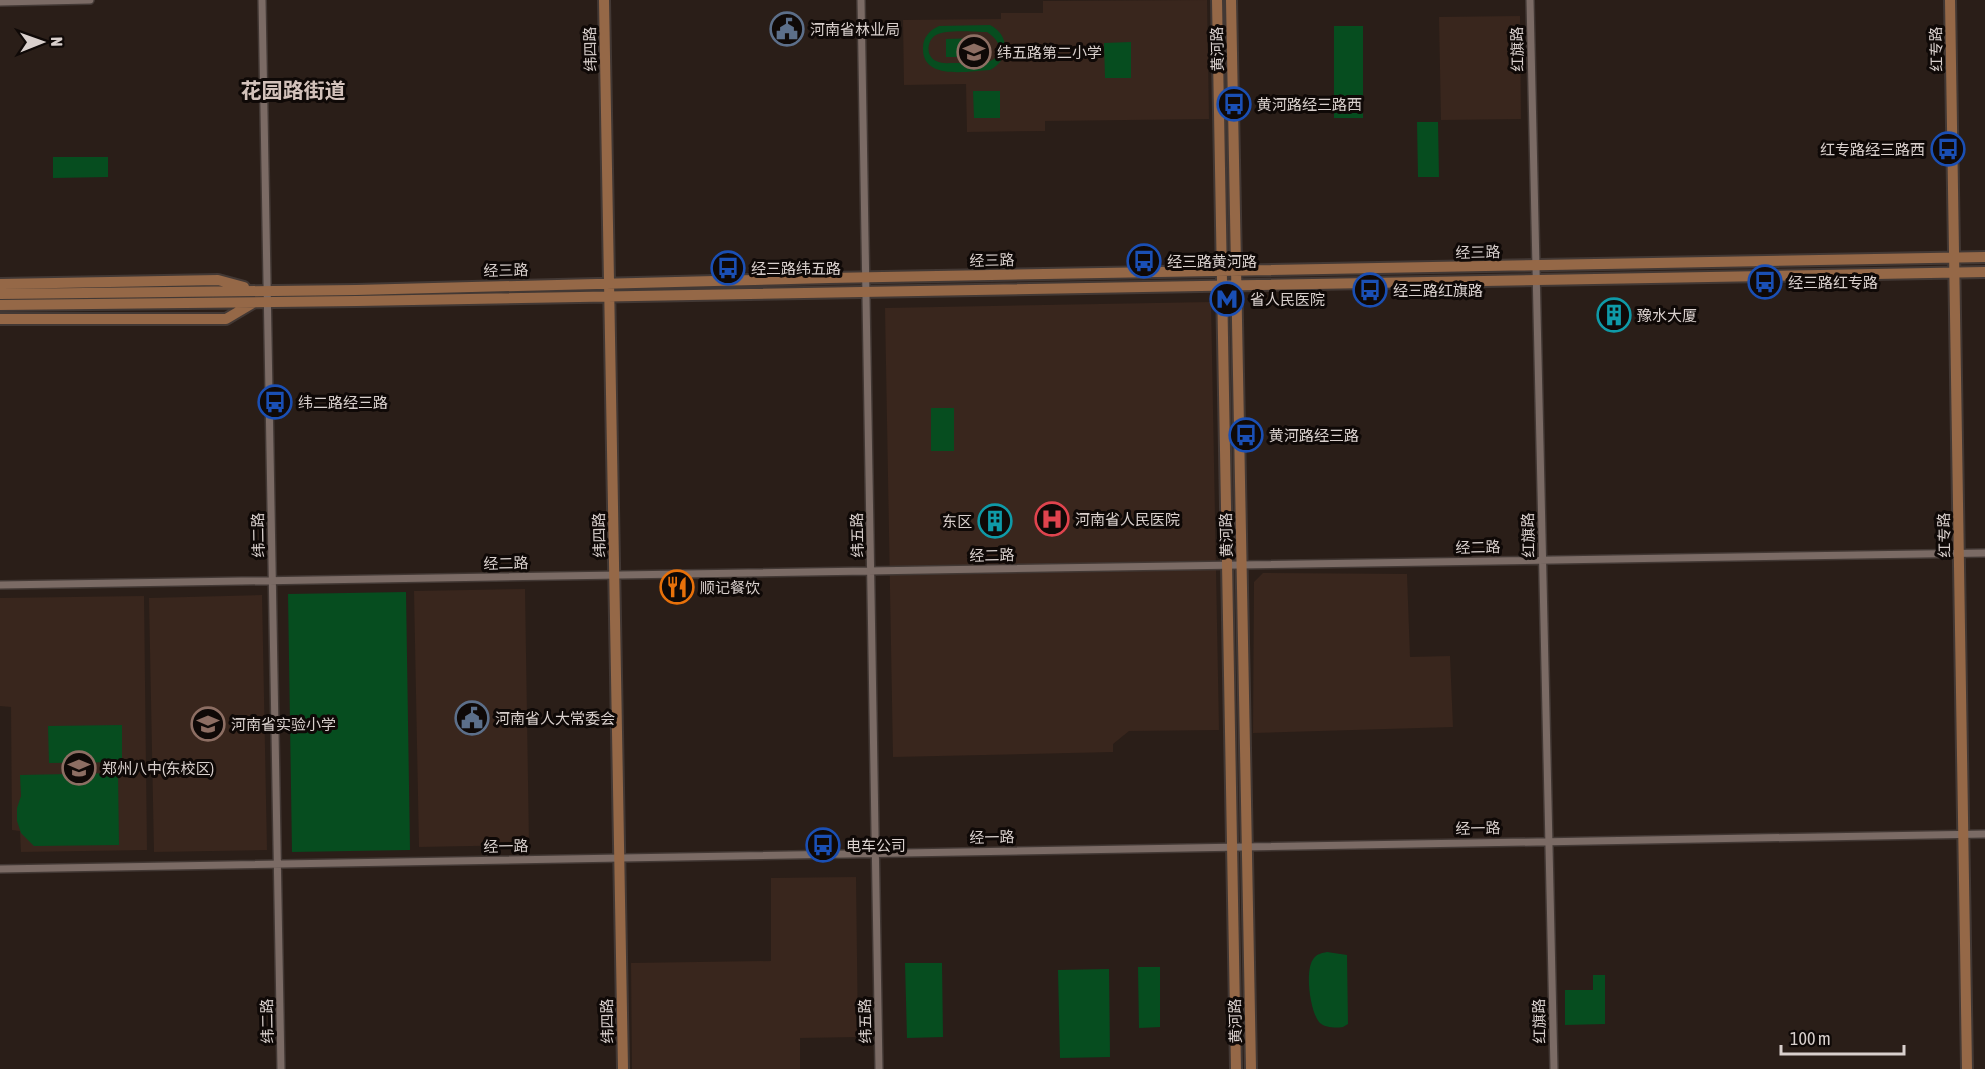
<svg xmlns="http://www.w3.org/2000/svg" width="1985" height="1069" viewBox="0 0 1985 1069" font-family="'Asap Condensed','Noto Sans SC',sans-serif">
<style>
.built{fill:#39261d}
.green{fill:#064d1f;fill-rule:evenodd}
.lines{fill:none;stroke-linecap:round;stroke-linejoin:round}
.street-casing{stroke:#423834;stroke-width:10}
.secondary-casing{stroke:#423834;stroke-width:14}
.street{stroke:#7b6b65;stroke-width:7}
.secondary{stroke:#956847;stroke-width:10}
.labels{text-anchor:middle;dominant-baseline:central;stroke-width:6;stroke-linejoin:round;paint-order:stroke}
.poi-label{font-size:15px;fill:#d9d0cd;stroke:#0f0907;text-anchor:start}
.street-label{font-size:15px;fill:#d9d0cd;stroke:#0f0907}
.district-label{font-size:21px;font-weight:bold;fill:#d3c2bb;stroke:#0f0907}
</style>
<rect width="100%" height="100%" fill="#2a1e18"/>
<path class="built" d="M1207,0l2,119 -164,2v10l-78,1 -1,-48 -62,1 -1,-65 98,-1v-6h42v-12z
M1520,16l1,103 -80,1 -2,-103z
M1211,302l8,428 -90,1 -16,13v8l-220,5 -8,-449z
M1263,573l144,1 3,83 40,-1 3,71 -200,6 1,-151z
M525,589l4,256 -110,2 -5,-256z
M262,595l5,255 -113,2 -5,-254z
M144,596l3,254 -126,2 -1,-21 -8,-1 -1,-123 -11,-1v-108z
M856,877l2,160 -58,1v31h-168l-1,-106 140,-2v-83z"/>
<path class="green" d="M990,25c20,10 20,35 0,45 -21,1 -68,11 -67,-22 0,-11 7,-18 16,-22zM987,32c6,4 13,10 12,18 -2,18 -32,13 -45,13 -6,0 -12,1 -18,-2 -11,-5 -9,-21 0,-26 10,-6 39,-3 51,-3z
M1334,26h29v92h-29z
M981,38l1,19h-36v-18z
M1131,42v36h-26l-1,-35z
M973,91h27v27h-26z
M1417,122h21l1,55h-21z
M108,157v20l-55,1v-21z
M931,408h23v43h-23z
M406,592l4,258 -118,2 -4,-258z
M122,725v37l-73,1 -1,-37z
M118,773l1,72 -85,1 -13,-13 -4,-12v-13l4,-12 -1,-21z
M1327,952l20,3 1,69 -5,3c-7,1 -17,1 -23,-4 -10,-10 -16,-54 -6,-65 3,-4 8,-5 13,-6z
M905,963h37l1,74 -36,1z
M1138,967h22v60l-21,1z
M1109,969l1,88 -50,1 -2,-88z
M1593,975h12v49l-40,1v-35h28z"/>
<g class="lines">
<g class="street-casing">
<path id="street" d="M262,0l19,1069
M861,0l18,1069
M1530,0l24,1069
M0,2l90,-2
M0,585l1985,-32
M0,869l1985,-35"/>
</g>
<g class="secondary-casing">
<path id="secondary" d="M604,0l19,1069
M1217,0l19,1069
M1231,0l20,1069
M1950,0l17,1069
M0,284l218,-4 26,7
M0,294l356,-4 473,-12 1156,-21
M0,305l357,-4 1628,-29
M0,319h226l27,-16"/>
</g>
<use href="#street" class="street"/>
<use href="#secondary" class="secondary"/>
</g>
<defs>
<g id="civic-ring" transform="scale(1.725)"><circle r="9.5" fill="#0f0907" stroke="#5c6f8a" stroke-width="1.5"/><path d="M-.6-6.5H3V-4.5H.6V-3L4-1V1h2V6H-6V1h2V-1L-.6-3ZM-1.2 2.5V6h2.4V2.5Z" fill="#5c6f8a"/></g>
<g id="school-ring" transform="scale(1.725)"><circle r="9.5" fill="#0f0907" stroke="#8d6e63" stroke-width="1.5"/><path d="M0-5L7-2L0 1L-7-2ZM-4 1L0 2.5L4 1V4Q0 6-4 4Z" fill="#8d6e63"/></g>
<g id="bus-ring" transform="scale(1.725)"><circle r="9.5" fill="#0f0907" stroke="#1a4fb4" stroke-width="1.5"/><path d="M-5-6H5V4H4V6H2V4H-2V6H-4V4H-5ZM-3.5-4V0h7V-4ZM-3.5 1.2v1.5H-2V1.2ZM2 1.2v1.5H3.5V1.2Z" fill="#1a4fb4"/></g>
<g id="metro-ring" transform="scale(1.725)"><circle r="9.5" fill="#0f0907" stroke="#1a4fb4" stroke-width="1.5"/><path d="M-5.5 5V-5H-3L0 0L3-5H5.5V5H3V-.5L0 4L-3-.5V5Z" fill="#1a4fb4"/></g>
<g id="building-ring" transform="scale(1.725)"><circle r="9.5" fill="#0f0907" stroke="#0f9aa8" stroke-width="1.5"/><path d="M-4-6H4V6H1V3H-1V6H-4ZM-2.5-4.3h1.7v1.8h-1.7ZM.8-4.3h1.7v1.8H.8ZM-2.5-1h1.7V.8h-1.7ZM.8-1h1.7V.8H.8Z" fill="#0f9aa8"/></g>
<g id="hospital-ring" transform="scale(1.725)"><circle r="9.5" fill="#0f0907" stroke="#e0444e" stroke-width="1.5"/><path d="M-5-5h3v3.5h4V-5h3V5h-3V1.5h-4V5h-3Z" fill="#e0444e"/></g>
<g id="restaurant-ring" transform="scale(1.725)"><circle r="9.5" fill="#0f0907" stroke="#e8710a" stroke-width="1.5"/><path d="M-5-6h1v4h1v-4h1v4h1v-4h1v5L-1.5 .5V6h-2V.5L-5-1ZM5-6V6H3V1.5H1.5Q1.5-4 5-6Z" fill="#e8710a"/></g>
</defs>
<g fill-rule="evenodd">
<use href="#civic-ring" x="787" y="29"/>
<use href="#school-ring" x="974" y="52"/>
<use href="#bus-ring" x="1234" y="104"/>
<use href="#bus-ring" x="1948" y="149"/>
<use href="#bus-ring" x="1144" y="261"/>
<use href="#bus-ring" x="728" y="268"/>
<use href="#bus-ring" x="1765" y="282"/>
<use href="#bus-ring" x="1370" y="290"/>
<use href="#metro-ring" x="1227" y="299"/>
<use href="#building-ring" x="1614" y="315"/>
<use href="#bus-ring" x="275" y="402"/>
<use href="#bus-ring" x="1246" y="435"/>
<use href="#hospital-ring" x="1052" y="519"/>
<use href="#building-ring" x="995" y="521"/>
<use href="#restaurant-ring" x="677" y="587"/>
<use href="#civic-ring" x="472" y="718"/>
<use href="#school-ring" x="208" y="724"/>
<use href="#school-ring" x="79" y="768"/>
<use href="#bus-ring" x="823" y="845"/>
</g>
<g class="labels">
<g class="poi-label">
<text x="810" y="29">河南省林业局</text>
<text x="997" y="52">纬五路第二小学</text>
<text x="1257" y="104">黄河路经三路西</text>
<text x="1925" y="149" text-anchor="end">红专路经三路西</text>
<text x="1167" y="261">经三路黄河路</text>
<text x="751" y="268">经三路纬五路</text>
<text x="1788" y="282">经三路红专路</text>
<text x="1393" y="290">经三路红旗路</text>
<text x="1250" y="299">省人民医院</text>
<text x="1637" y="315">豫水大厦</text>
<text x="298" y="402">纬二路经三路</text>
<text x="1269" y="435">黄河路经三路</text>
<text x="1075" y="519">河南省人民医院</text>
<text x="972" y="521" text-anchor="end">东区</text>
<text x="700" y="587">顺记餐饮</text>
<text x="495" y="718">河南省人大常委会</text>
<text x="231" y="724">河南省实验小学</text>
<text x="102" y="768">郑州八中(东校区)</text>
<text x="846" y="845">电车公司</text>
</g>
<g class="street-label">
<text transform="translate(590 49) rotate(-91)">纬四路</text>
<text transform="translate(1217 49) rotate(-91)">黄河路</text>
<text transform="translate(1517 49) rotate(-91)">红旗路</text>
<text transform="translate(1936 49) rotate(-91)">红专路</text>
<text transform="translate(1478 252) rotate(-1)">经三路</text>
<text transform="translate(992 260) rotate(-1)">经三路</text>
<text transform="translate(506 270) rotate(-1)">经三路</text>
<text transform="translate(258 535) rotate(-91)">纬二路</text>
<text transform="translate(599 535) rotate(-91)">纬四路</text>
<text transform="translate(857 535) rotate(-91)">纬五路</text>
<text transform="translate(1226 535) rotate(-91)">黄河路</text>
<text transform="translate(1528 535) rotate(-91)">红旗路</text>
<text transform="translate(1944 535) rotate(-91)">红专路</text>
<text transform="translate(1478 547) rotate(-1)">经二路</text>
<text transform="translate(992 555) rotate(-1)">经二路</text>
<text transform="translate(506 563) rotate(-1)">经二路</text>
<text transform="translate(1478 828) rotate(-1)">经一路</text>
<text transform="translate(992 837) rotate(-1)">经一路</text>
<text transform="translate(506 846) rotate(-1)">经一路</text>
<text transform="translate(267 1021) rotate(-91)">纬二路</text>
<text transform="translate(607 1021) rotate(-91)">纬四路</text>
<text transform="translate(865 1021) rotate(-91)">纬五路</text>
<text transform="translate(1235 1021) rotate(-91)">黄河路</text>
<text transform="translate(1539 1021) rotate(-91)">红旗路</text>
</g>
<g class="district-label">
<text x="293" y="90">花园路街道</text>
</g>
</g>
<g transform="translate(42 42) rotate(89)" stroke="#0f0907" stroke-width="4.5" paint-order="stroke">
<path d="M0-4.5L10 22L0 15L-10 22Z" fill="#d9d0cd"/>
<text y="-9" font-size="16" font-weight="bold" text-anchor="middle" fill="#d9d0cd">N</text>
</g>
<path d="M1781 1045v9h123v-9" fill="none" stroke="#d9d0cd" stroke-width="3"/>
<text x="1790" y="1045" font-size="18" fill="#d9d0cd" stroke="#0f0907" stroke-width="4.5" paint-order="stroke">100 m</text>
</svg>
